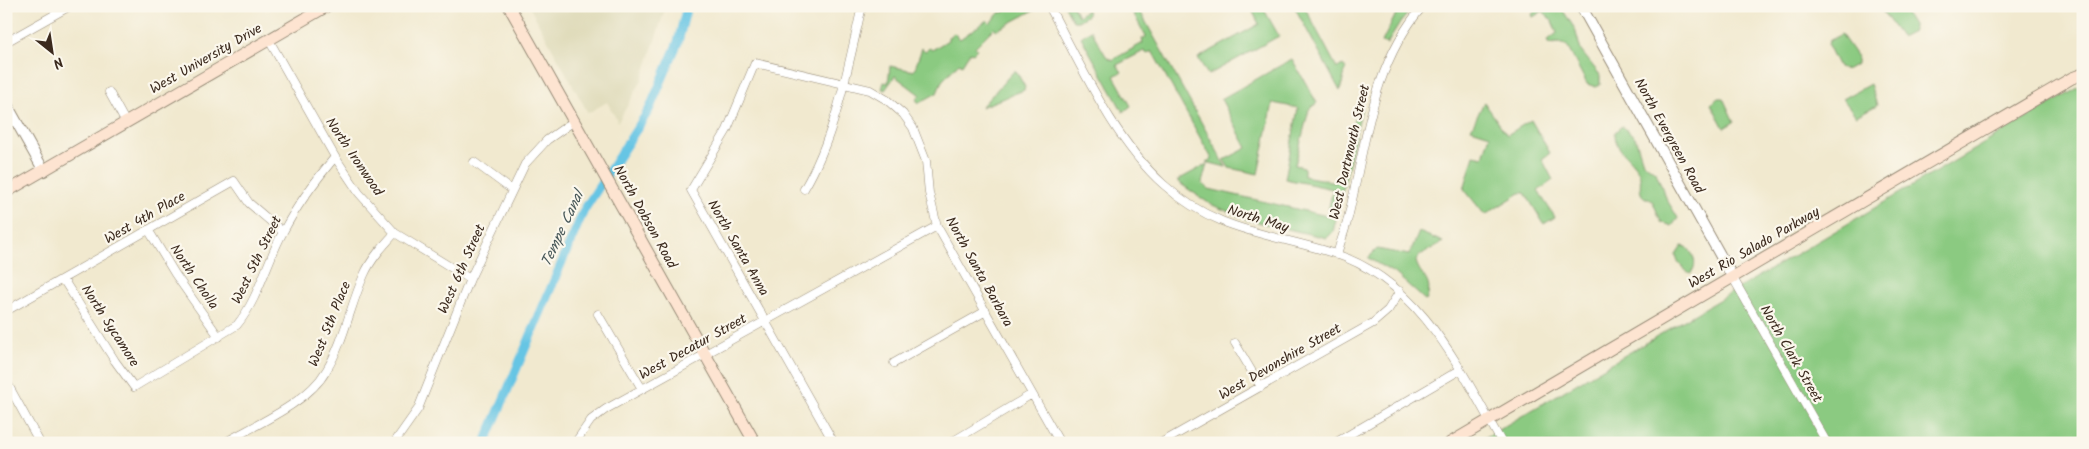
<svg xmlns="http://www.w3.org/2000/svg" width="2089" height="449" viewBox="0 0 2089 449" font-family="Kalam,sans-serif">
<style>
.built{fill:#e0dcbb}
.green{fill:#8bca81;stroke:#637a50}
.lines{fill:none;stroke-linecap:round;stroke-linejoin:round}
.canal{stroke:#66c5e4;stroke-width:9}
.minor-casing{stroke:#968a76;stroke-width:9}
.tertiary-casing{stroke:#968a76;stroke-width:12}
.secondary-casing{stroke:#968a76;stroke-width:13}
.minor{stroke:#fff;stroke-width:8}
.tertiary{stroke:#fff;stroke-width:10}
.secondary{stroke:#fde4d1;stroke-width:11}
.labels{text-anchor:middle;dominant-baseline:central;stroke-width:4.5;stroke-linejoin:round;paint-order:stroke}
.street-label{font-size:14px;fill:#3b2a1e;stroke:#fbf7ec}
.water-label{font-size:15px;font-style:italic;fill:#485859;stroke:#fbf7ec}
</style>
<rect width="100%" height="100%" fill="#fbf7ec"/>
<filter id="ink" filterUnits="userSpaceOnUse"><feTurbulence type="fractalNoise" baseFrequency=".02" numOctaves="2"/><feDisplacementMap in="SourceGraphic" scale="10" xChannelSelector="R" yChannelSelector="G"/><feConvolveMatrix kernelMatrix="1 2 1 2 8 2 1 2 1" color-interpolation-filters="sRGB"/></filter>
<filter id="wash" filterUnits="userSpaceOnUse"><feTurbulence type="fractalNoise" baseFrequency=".0096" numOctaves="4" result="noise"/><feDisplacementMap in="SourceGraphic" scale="20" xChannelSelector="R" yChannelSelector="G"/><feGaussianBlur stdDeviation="1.12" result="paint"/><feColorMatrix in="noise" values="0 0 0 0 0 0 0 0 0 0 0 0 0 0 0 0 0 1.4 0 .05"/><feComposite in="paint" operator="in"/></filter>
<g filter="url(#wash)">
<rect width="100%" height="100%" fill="#f1e9cf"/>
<path class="built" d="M529,6h137l-24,74 -24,42 -11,-20 -19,11z"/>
<path class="green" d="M1013,6h22l1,3 -39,21 -3,-2 -19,19 2,2 -4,4 -3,-1 -8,13 -3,-2 -17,18 -5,12 -18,10 -3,-3 4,-5 -25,-19 -10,14 -3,-1 2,-7 4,1 2,-17 24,5 8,-23 3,3 5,-3 2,2 16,-10v-3l6,-4 6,6 27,-19 3,3 10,-11 2,1z
M1065,6h8l5,10 9,-6 1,5 -10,6h-5z
M1137,6l89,161 -20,-5 6,-3 -60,-108 -5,3 -3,-3 -27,14 5,7 -8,4 17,30 -8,6 -42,-75 10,-7 15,26 6,4 31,-17 -1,-4 4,-2 -15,-28z
M1250,6h12l17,30 -71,39 -10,-17 61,-34z
M1294,6h10l33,62 6,-3 3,4 -6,22z
M1400,6h14l-14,17 -13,21 -5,-2z
M1541,6h19l15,23 6,22 19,24v10l-4,2 -9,-3 -20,-38 -8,-3 -10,1 -2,-3 10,-8 -5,-12 -9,-10 -10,6 -1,-3z
M1888,6h13l12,19v6l-12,6 -18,-25z
M1841,34l16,23v7l-11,6 -7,-3 -11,-22 1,-4z
M1292,59l25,44 -8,6 -14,56 9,2v9l32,6 7,-7 11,-57 3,-1 3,-11 2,1 -29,125 -6,6 -79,-18 -38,-16 -32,-22v-2l29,-16 -5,19 7,6 118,27 6,-27 -48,-10 13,-71 -25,-5 -15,71 -29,-6 -5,-8 23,-12 -26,-49z
M1014,71h2l9,16 -1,3 -43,17z
M1870,84l7,21 -21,11 -13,-17z
M2083,85v358h-607z
M1718,98h5l11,24 -10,6 -13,-24z
M1484,102l23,33 24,-15 19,33 -8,6 11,21 -15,11 17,26 -11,7 -19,-31h-5l-35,22 -21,-26 10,-34 9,2 7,-22 -19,-6z
M1622,126l13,11 8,25 13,10 11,28 11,18 -6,8 -11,-4 -8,-20c-4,-4 -10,-3 -12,-9 -2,-6 1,-13 -2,-20 -6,-15 -25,-22 -24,-41z
M1419,232l24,10 -23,13 -4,6c4,17 19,19 10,40l-29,-26 -29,-17 9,-9 32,6z
M1682,246l5,1c7,8 11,17 4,26 -8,-3 -13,-9 -15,-18z"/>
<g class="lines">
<path class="canal" d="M485,443l99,-233 65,-100 29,-68 9,-36"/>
</g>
</g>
<g filter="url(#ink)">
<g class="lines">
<g class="minor-casing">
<path id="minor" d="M1049,6c32,59 64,133 114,178 53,48 106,49 170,69 88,28 127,116 169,190
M269,40l66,117 24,36 36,40 75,46
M6,42l64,-36
M109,92l17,31
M474,162l38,28
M804,189c32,-54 44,-122 58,-183
M149,231l26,43 44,63
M1337,255c3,-12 7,-22 10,-33 19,-75 23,-155 76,-216
M1733,278l94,165
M63,279l52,82 19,26 103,-62c22,-27 29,-62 46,-93 14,-27 32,-51 52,-75
M6,311l228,-130 15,22 34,29
M598,314l44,75
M1235,343l26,44
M894,363l92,-52
M6,381l34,62
M224,443c31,-18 84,-40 102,-72 18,-29 24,-65 38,-96 7,-16 19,-29 31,-42
M394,443l24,-34 52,-130 55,-115 22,-24 27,-19
M575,443l16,-23 15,-11 331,-183
M834,443l-143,-253 36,-60 28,-67 115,27 17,10 16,14 10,14 13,33 3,32 8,33 123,217
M950,443l82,-49
M1161,443l212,-120 15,-13 12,-19
M1335,443l125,-73"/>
</g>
<g class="tertiary-casing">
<path id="tertiary" d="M1581,6l152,272
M6,103l38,68"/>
</g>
<g class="secondary-casing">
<path id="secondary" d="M509,6l246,437
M6,192l321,-186
M1450,443l622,-365 11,-4"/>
</g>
<use href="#minor" class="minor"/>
<use href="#tertiary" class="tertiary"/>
<use href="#secondary" class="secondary"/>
</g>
</g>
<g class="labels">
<g class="street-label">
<text transform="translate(206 59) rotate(-30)">West University Drive</text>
<text transform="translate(1669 136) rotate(61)">North Evergreen Road</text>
<text transform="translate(1350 152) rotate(-77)">West Dartmouth Street</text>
<text transform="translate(354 157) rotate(56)">North Ironwood</text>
<text transform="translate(645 217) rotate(61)">North Dobson Road</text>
<text transform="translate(145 218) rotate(-30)">West 4th Place</text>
<text transform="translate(1258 219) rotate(17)">North May</text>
<text transform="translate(738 248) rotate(60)">North Santa Anna</text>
<text transform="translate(1754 248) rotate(-30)">West Rio Salado Parkway</text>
<text transform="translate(257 260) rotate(-64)">West 5th Street</text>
<text transform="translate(462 269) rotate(-66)">West 6th Street</text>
<text transform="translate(979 272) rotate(61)">North Santa Barbara</text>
<text transform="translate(194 277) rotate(56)">North Cholla</text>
<text transform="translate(330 324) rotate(-68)">West 5th Place</text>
<text transform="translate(110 326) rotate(57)">North Sycamore</text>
<text transform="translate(693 347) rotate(-29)">West Decatur Street</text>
<text transform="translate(1791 354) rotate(60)">North Clark Street</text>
<text transform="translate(1280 362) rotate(-30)">West Devonshire Street</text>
</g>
<g class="water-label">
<text transform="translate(563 229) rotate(-65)">Tempe Canal</text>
</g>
</g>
<rect width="2089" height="449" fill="none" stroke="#fbf7ec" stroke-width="25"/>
<g transform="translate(52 52) rotate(150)" stroke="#fbf7ec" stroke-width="4" paint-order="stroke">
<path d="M0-4L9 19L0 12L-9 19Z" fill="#3b2a1e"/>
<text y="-8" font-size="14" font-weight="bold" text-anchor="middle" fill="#3b2a1e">N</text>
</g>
</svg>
